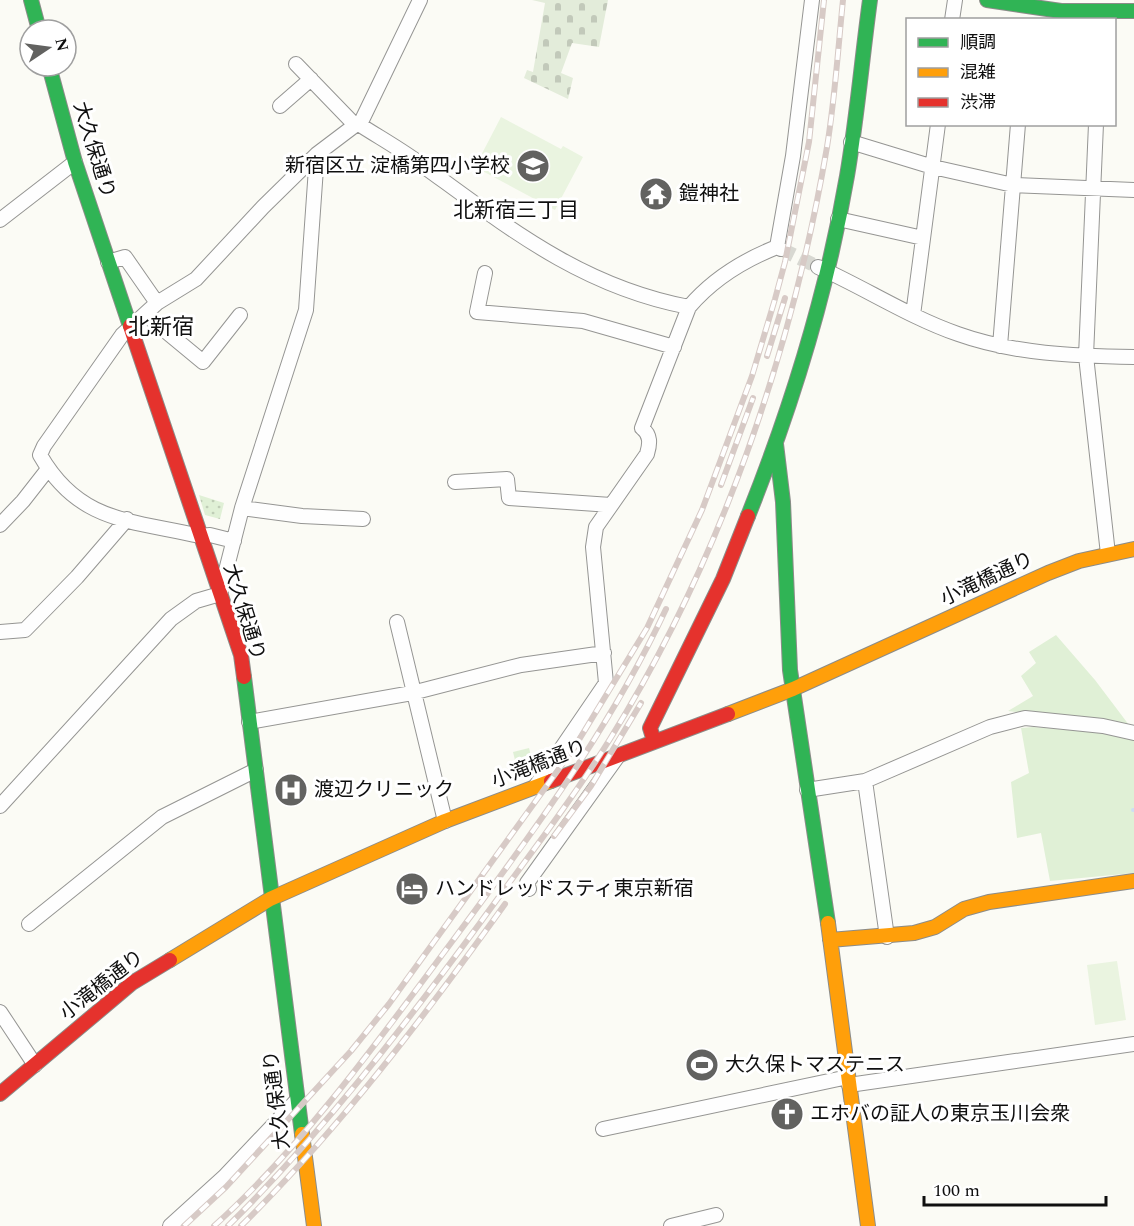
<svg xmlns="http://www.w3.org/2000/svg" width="1134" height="1226" viewBox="0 0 1134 1226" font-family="Spectral,'Noto Sans JP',serif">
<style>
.grass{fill:url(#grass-dots)}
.cemetery{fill:url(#cemetery-stones)}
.park{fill:#e0f0d6}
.pitch{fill:#eaf4e0}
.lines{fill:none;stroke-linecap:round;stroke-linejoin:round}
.stream{stroke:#cddef4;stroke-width:4}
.street-tunnel{stroke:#d8d8d2;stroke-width:14;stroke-dasharray:14 7;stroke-linecap:butt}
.street-casing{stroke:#959593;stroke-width:16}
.fast-casing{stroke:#8c8c89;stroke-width:16}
.slow-casing{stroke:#8c8c89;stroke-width:16}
.jam-casing{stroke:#8c8c89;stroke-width:16}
.street{stroke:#fefefe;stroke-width:14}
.fast{stroke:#30b455;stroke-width:14}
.slow{stroke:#ff9f0a;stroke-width:14}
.jam{stroke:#e5322d;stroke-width:14}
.rail-casing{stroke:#d7cac6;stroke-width:6}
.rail{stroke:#fff;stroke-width:4;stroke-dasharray:11;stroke-linecap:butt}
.labels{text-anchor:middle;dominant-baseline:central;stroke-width:6;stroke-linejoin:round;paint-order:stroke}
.street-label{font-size:20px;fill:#0f0f0f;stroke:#fff}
.poi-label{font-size:20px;fill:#0f0f0f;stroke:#fff;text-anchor:start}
.neighbourhood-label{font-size:21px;fill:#0f0f0f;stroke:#fff}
.quarter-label{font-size:22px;fill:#0f0f0f;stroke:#fff}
</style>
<defs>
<pattern id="grass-dots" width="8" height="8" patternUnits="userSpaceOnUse" patternTransform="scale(1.5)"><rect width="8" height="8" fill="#e0f0d6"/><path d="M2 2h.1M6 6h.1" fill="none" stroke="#bfcdb6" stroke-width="1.8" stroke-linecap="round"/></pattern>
<pattern id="cemetery-stones" width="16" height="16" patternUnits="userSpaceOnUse" patternTransform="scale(1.5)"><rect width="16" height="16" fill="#e3ecda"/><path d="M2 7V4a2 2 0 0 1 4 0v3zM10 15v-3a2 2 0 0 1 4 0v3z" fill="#c2c9ba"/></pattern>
</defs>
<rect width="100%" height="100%" fill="#fbfbf5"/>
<path class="grass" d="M199,495l25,8 -4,16 -15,-4z"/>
<path class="cemetery" d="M532,0h76l-9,47 -27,-4 -11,30 12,5 -5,21 -44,-21 3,-8 6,2 12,-69z"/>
<path class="park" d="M1056,635l39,45 34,45 -121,-14 25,-15 -12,-20 15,-13 -7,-11z
M1033,727l71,6 30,7v133l-84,8 -9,-48 -24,5 -6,-56 18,-9 -8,-45z
M529,748l5,19 -16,5 -5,-20z"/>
<path class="pitch" d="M501,117l60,32 2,-3 20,11 -28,53 -80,-43z
M1117,961l9,59 -31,5 -8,-60z"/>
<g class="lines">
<path class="stream" d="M1133,810h1"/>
<path class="street-tunnel" d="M781,249l37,18"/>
<g class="street-casing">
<path id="street" d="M952,20l3,-20
M296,64l59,61
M280,106l31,-27
M357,123c23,15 47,28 69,45 84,61 157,119 263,139
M1096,124l-10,232 22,198
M851,142l82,25 80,18 121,5
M838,219l85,19
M0,220l75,-58
M777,247l16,-91 19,-156
M108,262l17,-5 32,46
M818,267c47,21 91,50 140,67 56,20 117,22 176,23
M485,273l-8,39 106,9 91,26
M145,314l58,48 37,-47
M913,315l25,-191
M1000,346l18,-222
M455,482l52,-3 2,19 102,7
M242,508l60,8 61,3
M0,525l23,-24 25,-32
M234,541l-24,-6 -10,1c-69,-16 -121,-13 -160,-81l4,-9 78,-111 35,-32 39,-24 67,-72 54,-53 45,-34 58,-120
M397,622l48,199
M0,632l25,-2 52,-53 50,-58
M249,722l163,-29 109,-28 83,-12
M865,781l22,156
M535,787l71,-104 -13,-136 3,-20 51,-73c3,-10 4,-19 -5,-26l47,-121c23,-27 55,-47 88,-60l4,2
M807,790l58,-9 125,-54 35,-9 78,8 31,7
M0,806l171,-187 25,-18 24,-7 22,-86 64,-198 11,-156
M529,889l-2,-6 91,-127
M29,924l133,-107 94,-47
M0,1012l35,53
M849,1085l285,-41
M603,1129l245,-52
M170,1226l54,-49 73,-77
M671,1226l45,-11"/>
</g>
<g class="fast-casing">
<path id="fast" d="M31,0l8,30
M987,0l74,11h73
M49,66l26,96 55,164
M776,444l7,58 7,168 38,253
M748,516c44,-110 79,-224 99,-340 10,-58 15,-118 23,-176
M244,677l58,457"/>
</g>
<g class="slow-casing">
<path id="slow" d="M728,714l65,-25 255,-116 31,-12 55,-12
M828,923l40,303
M830,940l84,-7 21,-6 29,-18 25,-7 145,-21
M170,960l100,-61 175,-78 106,-40
M302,1134l12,92"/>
</g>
<g class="jam-casing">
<path id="jam" d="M130,326l111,329 3,22
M654,741l-4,-13 73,-149 25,-63
M551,781l177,-67
M0,1094l132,-111 38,-23"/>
</g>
<use href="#street" class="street"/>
<use href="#fast" class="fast"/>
<use href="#slow" class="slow"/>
<use href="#jam" class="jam"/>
<g class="rail-casing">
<path id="rail" d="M767,356l18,-58
M721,485l32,-87
M554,836l37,-50 50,-83
M184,1226l42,-39 125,-136 38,-47 185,-256 73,-120 55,-118 50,-134 23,-77 10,-37 24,-120 15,-142
M214,1226c86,-77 162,-182 231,-275 81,-109 163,-218 221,-342
M228,1226c94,-93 174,-197 252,-303 44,-61 90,-120 130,-184 110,-177 182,-387 217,-592 8,-49 11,-98 16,-147
M241,1226c99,-98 183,-209 264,-322"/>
</g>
<use href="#rail" class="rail"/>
</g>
<defs>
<g id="school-disc" transform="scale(1.725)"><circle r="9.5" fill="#626260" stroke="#fff"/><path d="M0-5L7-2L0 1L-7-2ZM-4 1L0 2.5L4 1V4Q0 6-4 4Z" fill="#fff"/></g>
<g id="temple-disc" transform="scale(1.725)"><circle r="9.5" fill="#626260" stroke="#fff"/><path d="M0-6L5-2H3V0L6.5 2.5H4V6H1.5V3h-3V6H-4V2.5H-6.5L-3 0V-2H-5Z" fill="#fff"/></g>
<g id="hospital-disc" transform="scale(1.725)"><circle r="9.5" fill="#626260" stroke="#fff"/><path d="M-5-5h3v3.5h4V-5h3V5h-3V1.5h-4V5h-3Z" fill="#fff"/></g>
<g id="hotel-disc" transform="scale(1.725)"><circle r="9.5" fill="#626260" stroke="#fff"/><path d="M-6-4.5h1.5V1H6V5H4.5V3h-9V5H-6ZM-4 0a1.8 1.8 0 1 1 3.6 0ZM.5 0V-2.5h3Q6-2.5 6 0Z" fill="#fff"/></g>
<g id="stadium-disc" transform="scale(1.725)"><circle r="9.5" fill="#626260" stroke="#fff"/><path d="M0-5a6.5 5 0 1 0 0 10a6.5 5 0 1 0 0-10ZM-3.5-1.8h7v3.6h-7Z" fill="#fff"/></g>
<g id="church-disc" transform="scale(1.725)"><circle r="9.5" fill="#626260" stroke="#fff"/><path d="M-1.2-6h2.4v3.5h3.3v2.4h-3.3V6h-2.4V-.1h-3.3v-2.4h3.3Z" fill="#fff"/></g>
</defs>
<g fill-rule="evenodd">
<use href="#school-disc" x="533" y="166"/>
<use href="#temple-disc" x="656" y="194"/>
<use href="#hospital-disc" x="291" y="790"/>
<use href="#hotel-disc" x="412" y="889"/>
<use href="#stadium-disc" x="702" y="1065"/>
<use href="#church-disc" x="787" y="1114"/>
</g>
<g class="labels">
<g class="street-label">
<text transform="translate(94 150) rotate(73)">大久保通り</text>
<text transform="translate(987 579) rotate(-25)">小滝橋通り</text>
<text transform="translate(244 612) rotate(73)">大久保通り</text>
<text transform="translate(539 764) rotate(-21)">小滝橋通り</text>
<text transform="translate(102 985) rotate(-38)">小滝橋通り</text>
<text transform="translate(277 1100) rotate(-97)">大久保通り</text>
</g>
<g class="poi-label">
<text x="510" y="166" text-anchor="end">新宿区立 淀橋第四小学校</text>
<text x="679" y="194">鎧神社</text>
<text x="314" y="790">渡辺クリニック</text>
<text x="435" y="889">ハンドレッドスティ東京新宿</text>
<text x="725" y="1065">大久保トマステニス</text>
<text x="810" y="1114">エホバの証人の東京玉川会衆</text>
</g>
<g class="neighbourhood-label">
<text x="516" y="211">北新宿三丁目</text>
</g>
<g class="quarter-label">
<text x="161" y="327">北新宿</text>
</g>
</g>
<rect x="906" y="18" width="210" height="108" fill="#ffffff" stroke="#9f9f9f" stroke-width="1.5"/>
<rect x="918" y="38" width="30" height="9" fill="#30b455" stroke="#9f9f9f" stroke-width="1.5"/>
<text x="960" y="48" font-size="18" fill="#0f0f0f">順調</text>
<rect x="918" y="68" width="30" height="9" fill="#ff9f0a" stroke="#9f9f9f" stroke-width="1.5"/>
<text x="960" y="78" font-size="18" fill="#0f0f0f">混雑</text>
<rect x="918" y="98" width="30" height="9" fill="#e5322d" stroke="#9f9f9f" stroke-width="1.5"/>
<text x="960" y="108" font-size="18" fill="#0f0f0f">渋滞</text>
<g transform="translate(48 48) rotate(77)"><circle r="28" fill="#ffffff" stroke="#9f9f9f" stroke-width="1.5"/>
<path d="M0-4.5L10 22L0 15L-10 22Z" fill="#626260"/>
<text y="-9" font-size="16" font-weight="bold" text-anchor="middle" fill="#0f0f0f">N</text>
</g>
<path d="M924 1196v9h182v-9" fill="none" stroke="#0f0f0f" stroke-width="3"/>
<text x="933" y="1196" font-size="18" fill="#0f0f0f" stroke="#ffffff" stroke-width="4.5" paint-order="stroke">100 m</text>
</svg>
